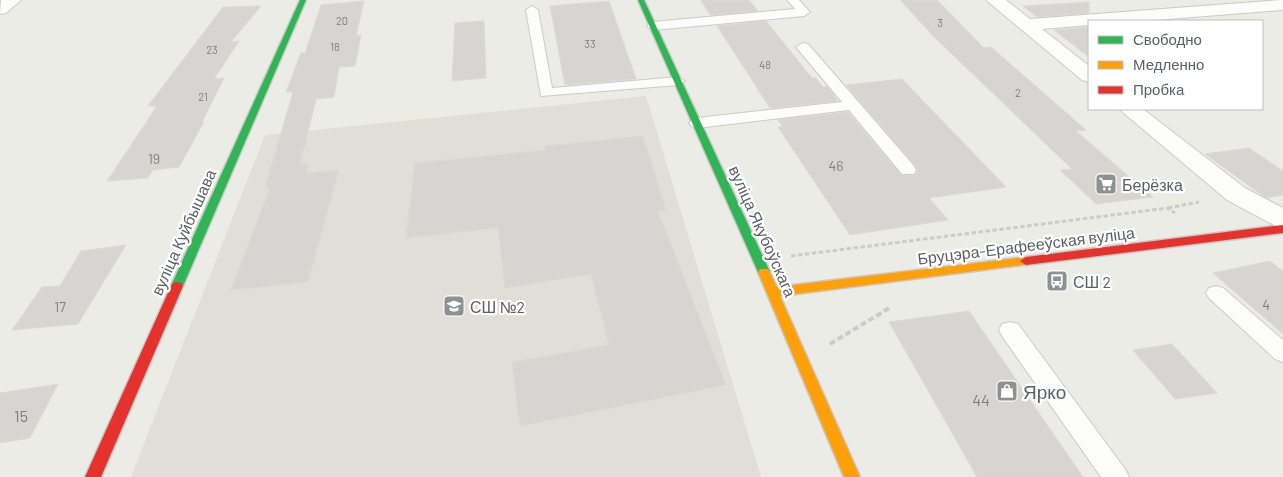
<svg xmlns="http://www.w3.org/2000/svg" width="1283" height="477" viewBox="0 0 1283 477" font-family="Barlow,sans-serif">
<style>
.education{fill:#e0ded6}
.building{fill:#d6d5d2;stroke:#dcdad6}
.lines{fill:none;stroke-linecap:round;stroke-linejoin:round}
.lane-casing{stroke:#c9cac9;stroke-width:2}
.street-casing{stroke:#c9cac9;stroke-width:2}
.fast-casing{stroke:#c8c9c7;stroke-width:3}
.slow-casing{stroke:#c8c9c7;stroke-width:3}
.jam-casing{stroke:#c8c9c7;stroke-width:3}
.path-far1{stroke:#c8cdca;stroke-width:3;stroke-dasharray:4.5 2.5;stroke-linecap:butt}
.path{stroke:#c8cdca;stroke-width:4;stroke-dasharray:6 3;stroke-linecap:butt}
.lane{fill:#fcfcfb;fill-rule:evenodd}
.street{fill:#fcfcfb;fill-rule:evenodd}
.fast{fill:#30b455;fill-rule:evenodd}
.slow{fill:#ff9f0a;fill-rule:evenodd}
.jam{fill:#e5322d;fill-rule:evenodd}
.labels{text-anchor:middle;dominant-baseline:central;stroke-width:4.5;stroke-linejoin:round;paint-order:stroke}
.far-number-label{font-size:11px;fill:#7b7e81}
.number-label{font-size:14px;fill:#7b7e81}
.poi-label{font-size:16px;fill:#5c6065;stroke:#fff;text-anchor:start}
.street-label{font-size:16px;fill:#5c6065;stroke:#fff}
.near-number-label{font-size:16px;fill:#7b7e81}
.near-poi-label{font-size:19px;fill:#5c6065;stroke:#fff;text-anchor:start}
</style>
<rect width="100%" height="100%" fill="#ecece7"/>
<path class="education" d="M646,96l115,381h-630l134,-342z"/>
<path class="building" d="M701,0h48l9,11 -48,4z
M900,0h37l47,48 7,-1 95,83 -10,1 77,66 -57,7 -36,-34 12,-1 -138,-132z
M364,1l-8,35 5,-1 -6,31 -16,1 -5,30 -18,2 -16,65 9,-1 -3,10 33,-3 -31,112 -77,8 39,-103 -5,1 28,-96h-7l15,-39h4l16,-48z
M609,1l27,78 -71,6 -15,-79z
M1089,2v11l-52,4 -14,-11z
M261,6l-30,36 8,-1 -25,38 10,-1 -22,44h2l-25,45 -26,3 -5,8 -41,3 50,-75h-9l75,-99z
M484,21l2,57 -34,3 3,-58z
M766,21l46,57h4l7,9 4,-1 11,15 -68,7 -53,-82z
M1089,27v30l-35,-27z
M902,79l104,108 -77,11 19,22 -98,15 -72,-108h5l-5,-7 70,-8 53,63 13,1 4,-5 -3,-6 -69,-80z
M643,136l23,74 -8,1 68,174 -206,41 -8,-64 97,-17 -18,-71 -86,14 -7,-60 -92,10 9,-75 130,-13v-4z
M1249,148l34,23v24l-16,3 -5,-3 -57,-41z
M126,245l-48,79 -66,6 30,-43 18,-1 21,-35z
M1270,261l13,10v63l-70,-61z
M969,311l114,166h-106l-88,-155z
M1172,344l45,49 -42,6 -42,-49z
M58,384l-28,54 -30,5v-50z"/>
<g class="lines">
<g class="lane-casing">
<path id="lane" d="M787,0h12l11,12 -6,4 -151,14 -6,-4 6,-4 142,-13z
M532,6l6,4 14,78 126,-11 7,4 -7,4 -137,11 -15,-86z
M803,43l5,1 106,122 2,4 -2,4h-12l-53,-64 -152,18 -5,-2 -3,-3 3,-3 5,-2 145,-16 -46,-55z
M1216,286l7,2 60,52v22l-8,-3 -66,-61 -3,-5 3,-5z
M1010,322l8,2 107,145 4,8h-28l-99,-141 -3,-6 3,-6z"/>
</g>
<g class="street-casing">
<path id="street" d="M21,0l-15,13 -6,1 1,-14z
M986,0h20l24,19 251,-19h2v10l-140,11h-54v4l-47,4 47,37v16l-7,-2z
M1119,109h24l102,79 38,20v20l-9,-3 -47,-25z"/>
</g>
<g class="fast-casing">
<path id="fast" d="M300,0h6l-123,286 -2,3h-8l-2,-3z
M638,0h6l126,272 -2,3h-8l-2,-3z"/>
</g>
<g class="slow-casing">
<path id="slow" d="M1026,257l4,1 2,3 -2,3 -250,32 80,181h-16l-86,-205 2,-3h8l9,18z"/>
</g>
<g class="jam-casing">
<path id="jam" d="M1283,225v8l-257,32 -6,-4 6,-4z
M177,282l4,1 2,3 -82,191h-16l86,-191 2,-3z"/>
</g>
<path class="path-far1" d="M1168,208l31,-6
M791,256l377,-48 7,5"/>
<path class="path" d="M830,344l61,-37"/>
<use href="#lane" class="lane"/>
<use href="#street" class="street"/>
<use href="#fast" class="fast"/>
<use href="#slow" class="slow"/>
<use href="#jam" class="jam"/>
</g>
<defs>
<g id="supermarket-square" transform="scale(1.125)"><rect x="-9" y="-9" width="18" height="18" rx="4" fill="#8e9192" stroke="#fff"/><path d="M-6-5.5h2.5l.6 2H6L4.5 2H-2.5L-4.4-4H-6ZM-1.5 3.2a1.3 1.3 0 1 0 .1 0ZM3 3.2a1.3 1.3 0 1 0 .1 0Z" fill="#fff"/></g>
<g id="bus-square" transform="scale(1.125)"><rect x="-9" y="-9" width="18" height="18" rx="4" fill="#8e9192" stroke="#fff"/><path d="M-5-6H5V4H4V6H2V4H-2V6H-4V4H-5ZM-3.5-4V0h7V-4ZM-3.5 1.2v1.5H-2V1.2ZM2 1.2v1.5H3.5V1.2Z" fill="#fff"/></g>
<g id="school-square" transform="scale(1.125)"><rect x="-9" y="-9" width="18" height="18" rx="4" fill="#8e9192" stroke="#fff"/><path d="M0-5L7-2L0 1L-7-2ZM-4 1L0 2.5L4 1V4Q0 6-4 4Z" fill="#fff"/></g>
<g id="shop-square" transform="scale(1.125)"><rect x="-9" y="-9" width="18" height="18" rx="4" fill="#8e9192" stroke="#fff"/><path d="M-5-2.5h2.3a2.7 3.5 0 0 1 5.4 0H5L5.5 6h-11ZM-1.5-2.5h3a1.5 2.3 0 0 0-3 0Z" fill="#fff"/></g>
</defs>
<g fill-rule="evenodd">
<use href="#supermarket-square" x="1106" y="184"/>
<use href="#bus-square" x="1057" y="281"/>
<use href="#school-square" x="454" y="306"/>
<use href="#shop-square" x="1007" y="391"/>
</g>
<g class="labels">
<g class="far-number-label">
<text x="342" y="20">20</text>
<text x="940" y="22">3</text>
<text x="590" y="43">33</text>
<text x="335" y="46">18</text>
<text x="212" y="49">23</text>
<text x="765" y="64">48</text>
<text x="1018" y="92">2</text>
<text x="203" y="96">21</text>
</g>
<g class="number-label">
<text x="154" y="158">19</text>
<text x="836" y="165">46</text>
<text x="1266" y="304">4</text>
<text x="60" y="306">17</text>
</g>
<g class="poi-label">
<text x="1122" y="184">Берёзка</text>
<text x="1073" y="281">СШ 2</text>
<text x="470" y="306">СШ №2</text>
</g>
<g class="street-label">
<text transform="translate(763 231) rotate(66)">вуліца Якубоўскага</text>
<text transform="translate(183 232) rotate(-66)">вуліца Куйбышава</text>
<text transform="translate(1026 245) rotate(-7)">Бруцэра-Ерафееўская вуліца</text>
</g>
<g class="near-number-label">
<text x="981" y="399">44</text>
<text x="21" y="415">15</text>
</g>
<g class="near-poi-label">
<text x="1023" y="391">Ярко</text>
</g>
</g>
<rect x="1088" y="20" width="175" height="90" fill="#ffffff" stroke="#bebfc1"/>
<rect x="1098" y="36" width="25" height="8" fill="#30b455" stroke="#bebfc1"/>
<text x="1133" y="45" font-size="15" fill="#5c6065">Свободно</text>
<rect x="1098" y="61" width="25" height="8" fill="#ff9f0a" stroke="#bebfc1"/>
<text x="1133" y="70" font-size="15" fill="#5c6065">Медленно</text>
<rect x="1098" y="86" width="25" height="8" fill="#e5322d" stroke="#bebfc1"/>
<text x="1133" y="95" font-size="15" fill="#5c6065">Пробка</text>
</svg>
